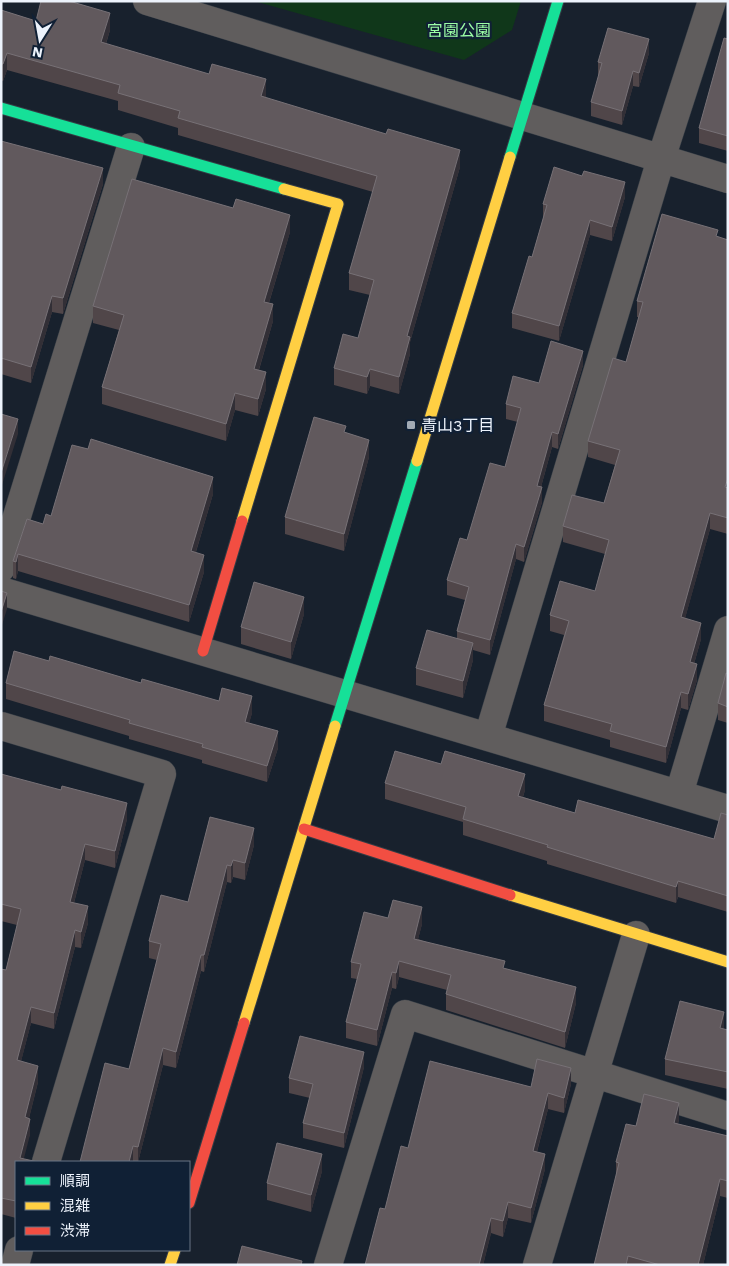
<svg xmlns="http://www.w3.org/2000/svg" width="729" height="1266" viewBox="0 0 729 1266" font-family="'Work Sans','Noto Sans JP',sans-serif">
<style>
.green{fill:#10371a}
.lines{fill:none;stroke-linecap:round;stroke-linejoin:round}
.street-casing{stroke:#333b44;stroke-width:29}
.fast-casing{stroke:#333b44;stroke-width:13}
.slow-casing{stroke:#333b44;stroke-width:13}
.jam-casing{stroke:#333b44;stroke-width:13}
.street{stroke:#605d5d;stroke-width:28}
.fast{stroke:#16e098;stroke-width:11}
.slow{stroke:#ffcf43;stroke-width:11}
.jam{stroke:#f24e42;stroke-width:11}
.wall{fill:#504649}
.shaded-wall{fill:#322f36}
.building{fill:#61595d;stroke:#777176}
.poi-dot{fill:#a2aab4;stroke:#102035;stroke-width:2}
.labels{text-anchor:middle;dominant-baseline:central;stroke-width:4.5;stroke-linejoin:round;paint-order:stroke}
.park-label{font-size:16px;fill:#9bfca5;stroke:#102035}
.poi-label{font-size:16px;fill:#edf3fc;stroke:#102035;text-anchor:start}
</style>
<rect width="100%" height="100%" fill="#18212d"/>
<path class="green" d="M254,1h267l-9,29 -48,30z"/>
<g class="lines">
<g class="street-casing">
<path id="street" d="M147,1l581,178
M1,568l130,-421
M1,591l727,218
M1,726l161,48 -116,388
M488,737l173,-578 51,-158
M679,794l49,-164
M15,1265l4,-15
M328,1265l77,-251 323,102
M537,1265l99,-330"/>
</g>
<g class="fast-casing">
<path id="fast" d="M1,108l283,81
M510,157l48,-156
M335,726l82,-265"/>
</g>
<g class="slow-casing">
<path id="slow" d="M417,461l93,-304
M242,521l96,-317 -54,-15
M510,895l218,67
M244,1023l91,-297
M170,1265l5,-15"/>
</g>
<g class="jam-casing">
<path id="jam" d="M203,651l39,-130
M304,829l206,66
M189,1203l55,-180"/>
</g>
<use href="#street" class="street"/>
<use href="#fast" class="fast"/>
<use href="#slow" class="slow"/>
<use href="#jam" class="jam"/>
</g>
<path class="wall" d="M1,10l35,11 74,9 -4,14 160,52v2l194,69 -50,175v12l-11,40 -29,-8 -3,8 -33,-9v-17l24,-30 12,-43 -21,-5v-17l24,-81 -195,-57v-7l-60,-18v-9l-111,-31 -4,11 -2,-1z
M728,39v112l-29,-8v-15z
M649,53l-10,34 -6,-1 -11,39 -31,-9v-14l8,-26h-1v-14z
M1,141l102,43 -40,130 -11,-2 -21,71 -30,-9z
M625,197l-13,44 -22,-6 -31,106 -47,-13v-15l20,-56 11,-38v-15z
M290,232l-21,71 4,18 -14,49 7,19 -8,27 -23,-6 -9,31 -124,-37v-17l17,-57 -26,-7v-17z
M718,237l10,3v294l-18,-5 -25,89 16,21 -7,25 3,16 -9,30 -7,-2 -15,55 -56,-16v-7l-66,-19v-16l20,-70 -14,-4v-16l45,-24 10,-37 -42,-12v-16l41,-23 11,-38 -27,-8v-16l38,-79 13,-45h-2v-16z
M583,365l-25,84 -6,-2 -11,40 1,15 -18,60 -8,-3 -26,96 -17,-5v10l-10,38 -47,-13v-17l41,-30v-7l8,-31 -18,-5v-15l58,-113 13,-45 -12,-3v-15l33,-21z
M346,433l23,24 -25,94 -59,-17v-17z
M213,494l-17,58 8,20 -15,50 -171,-51 -2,8 -3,-1v-17l14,-42 16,5z
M304,614l-13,45 -50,-15v-17z
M728,674v49l-10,-3v-17z
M6,683h135l111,30 -3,10 29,25 -11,34 -65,-19v-3l-73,-21v-3l-123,-37z
M1,774l126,45 -12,49 -30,-8 -11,43 14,20 -7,25 -6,-1 -21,82 -23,-6 -10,38 17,21 -9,36 1,17 -14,27v56l-15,-4v-245l5,1 11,-45 -16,-4z
M385,783l140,7 -2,7 52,16 139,26 14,-24v97l-50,-15 -2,6 -129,-39v-3l-84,-26v-13l-78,-23z
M210,817l44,28 -9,35 -12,-3 -2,6 -4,-1 -23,90 -3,-1 -25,97 -13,-3 -25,97h-58l49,-93 28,-109 -8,-2v-17l39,-39z
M388,918l34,6 -4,15 87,30 71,34 -11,45 -119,-38v-16l1,-4 -48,-13 -3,12 -4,-1 -15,58 -31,-8v-16l11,-43 -6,-1v-16z
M724,1029l4,1v59l-63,-14v-16z
M364,1067l-20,81 -41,-10v-15l7,-25 -21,-5v-15z
M571,1084l-7,29 -16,-4 -11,43 8,17 -14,54 -23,-5 -5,19 -12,-4 -8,32h-118l43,-117 123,-61z
M679,1119l-1,5 50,12v62l-8,-2 -17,69h-109l22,-89v-14l20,-36z
M322,1171l-11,41 -44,-12v-17z"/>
<path class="shaded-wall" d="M110,13v17l-9,29v-17z
M649,39v14l-10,34v-14z
M7,53v17l-4,11v-17z
M633,71v15l-11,39v-14z
M266,79v17l-5,17v-17z
M460,150v17l-50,175v12l-11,40v-17l8,-41z
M103,168v16l-40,130v-16z
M625,182v15l-13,44v-14z
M290,215v17l-26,87v-17z
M590,220v15l-31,106v-15z
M52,296v16l-21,71v-16z
M273,304v17l-19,65v-17z
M583,351v14l-25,84v-15z
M370,369v17l-3,8v-17z
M266,372v17l-8,27v-17z
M235,393v17l-9,31v-17z
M18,419v15l-17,54v-15z
M552,432v15l-15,54v-15z
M369,440v17l-25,94v-17z
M213,477v17l-22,74v-17z
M728,478v16l-3,-7z
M542,487v15l-18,60v-15z
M710,513v16l-29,104v-16z
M516,544v15l-26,96v-15z
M18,554v17l-2,8v-17z
M204,555v17l-15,50v-17z
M7,593v16l-6,19v-16z
M304,597v17l-13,45v-17z
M701,623v16l-11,39v-16z
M473,643v17l-10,38v-17z
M697,664v16l-9,30v-16z
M681,692v16l-15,55v-16z
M252,696v17l-7,25v-16z
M278,731v17l-11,34v-16z
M525,774v16l-7,22v-16z
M127,803v16l-12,49v-17z
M254,828v17l-9,35v-17z
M85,844v16l-15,58v-16z
M233,860v17l-2,6v-17z
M227,865v17l-23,90v-17z
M678,881v16l-2,6v-16z
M88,906v17l-7,25v-16z
M422,907v17l-8,31v-16z
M75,930v17l-21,82v-16z
M201,955v16l-25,97v-16z
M399,961v16l-3,12v-16z
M392,972v16l-15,58v-16z
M576,987v16l-11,45v-16z
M31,1007v16l-14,54v-17z
M724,1012v17l-4,-1z
M163,1048v17l-25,97v-15z
M364,1052v15l-20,81v-15z
M38,1066v16l-13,52v-17z
M571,1068v16l-7,29v-15z
M548,1093v16l-15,57v-15z
M679,1103v16l-5,21v-17z
M30,1119v16l-7,27 -3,-4z
M133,1146v16h-4z
M322,1154v17l-11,41v-17z
M545,1154v15l-14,54v-15z
M720,1179v17l-17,69h-5z
M508,1202v16l-5,19v-16z
M491,1218v15l-8,32h-4z"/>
<path class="building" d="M41,1h28l41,12 -9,29 108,32 3,-10 54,15 -5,17 125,38 2,-5 72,21 -53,186 3,1 -11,40 -29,-8 -3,8 -33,-9 9,-34 15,4 16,-58 -25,-7 28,-97 -199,-58 2,-7 -62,-18 2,-8 -113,-32 -4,11h-2v-54l35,11z
M608,28l41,11 -10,34 -6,-2 -11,40 -31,-9 11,-39 -4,-1z
M724,38l4,1v97l-29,-8z
M1,141l102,27 -40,130 -11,-2 -21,71 -30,-9z
M554,167l28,9 2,-5 41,11 -13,45 -22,-7 -31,106 -47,-13 17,-57 3,1 15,-52 -4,-1z
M132,179l101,29 3,-9 54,16 -26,87 9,2 -19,65 12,3 -8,27 -23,-6 -9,31 -124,-37 22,-72 -31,-9z
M662,214l56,16 -2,6 12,4v238l-3,9 3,1v30l-18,-5 -29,104 20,6 -11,39 7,2 -9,30 -7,-2 -15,55 -56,-16 2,-7 -68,-19 25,-84 -19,-6 10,-34 35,10 14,-51 -46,-14 9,-31 32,8 16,-53 -32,-9 25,-83 13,4 17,-60 -6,-1z
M551,341l32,10 -25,83 -6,-2 -15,54 5,1 -18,60 -8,-3 -26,96 -33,-9 12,-44 -22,-7 13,-42 7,2 23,-77 15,4 16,-59 -15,-4 7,-28 26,7z
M1,414l17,5 -17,54z
M314,417l32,9 -2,6 25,8 -25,94 -59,-17z
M91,439l122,38 -22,74 13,4 -15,50 -171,-51 -2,8 -3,-1 14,-42 16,5 3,-10 5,2 21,-71 16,4z
M254,582l50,15 -13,45 -50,-15z
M1,591l6,2 -6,19z
M427,630l46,13 -10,38 -47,-13z
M14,651l35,10 1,-5 91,27 1,-4 77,22 3,-13 30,8 -7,26 33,9 -11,35 -65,-19 1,-3 -74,-21 1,-3 -124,-37z
M726,673l2,1v33l-10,-4z
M395,751l46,13 4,-13 80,23 -7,22 57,17 3,-13 136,39 7,-26 7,2v81l-50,-15 -2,6 -129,-40 1,-2 -85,-26 3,-12 -81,-24z
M1,774l60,16 1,-4 65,17 -12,48 -30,-7 -15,58 18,4 -7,26 -6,-2 -21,83 -23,-6 -14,53 21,6 -13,51 5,2 -10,39 18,4h-22v39l-15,-3v-229l5,1 15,-61 -20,-5z
M210,817l44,11 -9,35 -12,-3 -2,6 -4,-1 -23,90h-3l-25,97 -13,-4 -25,99 -5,-1 -4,16h-49l25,-99 24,6 32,-125 -12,-3 12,-46 27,7z
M393,900l29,7 -8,32 91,22 -2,7 73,19 -11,45 -119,-38 5,-19 -52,-14 -3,12 -4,-1 -15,58 -31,-8 15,-58 -10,-2 13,-50 24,6z
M680,1001l44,11 -4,16 8,2v42l-63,-13z
M300,1036l64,16 -20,81 -41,-10 10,-39 -24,-6z
M537,1059l34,9 -7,30 -16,-5 -15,58 12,3 -14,54 -23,-6 -5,19 -12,-3 -12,47h-114l15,-57 5,1 16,-63 7,2 22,-87 101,26z
M644,1094l35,9 -5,20 54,13v45l-8,-2 -22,86h-38l-32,-9 -2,9h-32l25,-102 -3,-1 10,-38 10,2z
M277,1143l45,11 -11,41 -44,-12z
M242,1246l60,15 -1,4h-64z"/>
<rect class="poi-dot" x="406" y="420" width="10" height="10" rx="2.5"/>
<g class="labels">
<g class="park-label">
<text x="459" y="30">宮園公園</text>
</g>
<g class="poi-label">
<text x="421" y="425">青山3丁目</text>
</g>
</g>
<rect width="729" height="1266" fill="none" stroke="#edf3fc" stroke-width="5"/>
<rect x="15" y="1161" width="175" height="90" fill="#102035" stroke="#687485"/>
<rect x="25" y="1177" width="25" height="8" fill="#16e098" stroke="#687485"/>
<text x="60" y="1186" font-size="15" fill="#edf3fc">順調</text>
<rect x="25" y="1202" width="25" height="8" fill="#ffcf43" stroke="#687485"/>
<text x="60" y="1211" font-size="15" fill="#edf3fc">混雑</text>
<rect x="25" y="1227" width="25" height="8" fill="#f24e42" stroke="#687485"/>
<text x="60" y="1236" font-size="15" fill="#edf3fc">渋滞</text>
<g transform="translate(40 40) rotate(191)" stroke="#102035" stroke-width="4" paint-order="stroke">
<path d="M0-4L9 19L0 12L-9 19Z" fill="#edf3fc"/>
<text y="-8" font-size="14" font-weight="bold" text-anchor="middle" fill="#edf3fc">N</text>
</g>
</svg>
